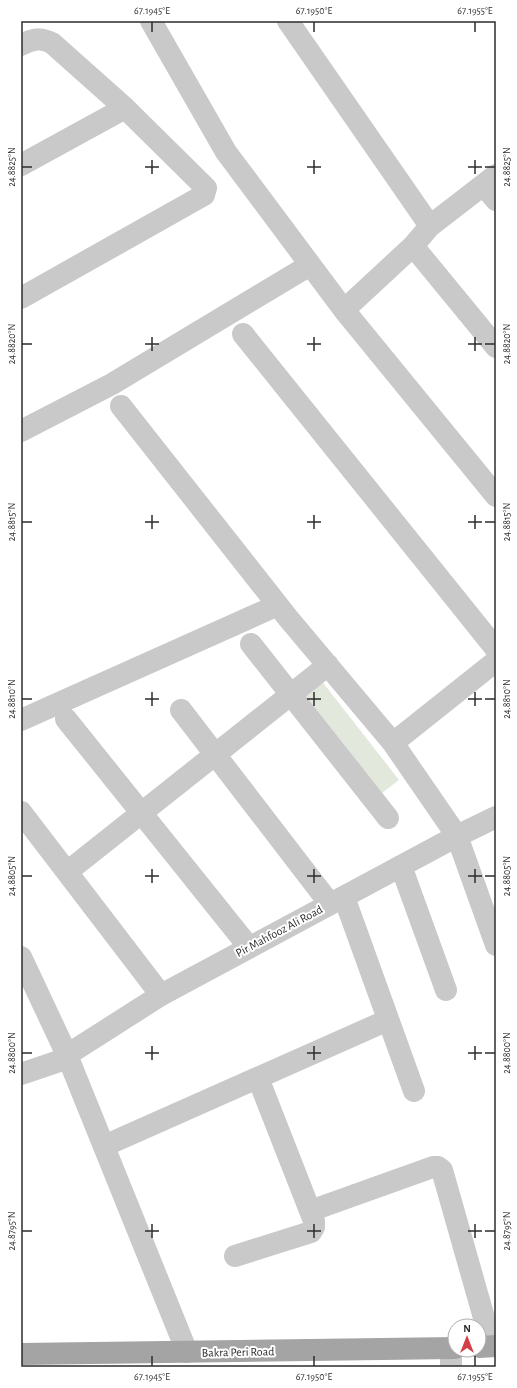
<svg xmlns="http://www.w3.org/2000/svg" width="517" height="1388" viewBox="0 0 517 1388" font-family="'Alegreya Sans',sans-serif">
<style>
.green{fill:#e2e8db}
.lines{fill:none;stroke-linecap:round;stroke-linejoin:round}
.minor{stroke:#c9c9c9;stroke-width:22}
.tertiary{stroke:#c9c9c9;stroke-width:22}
.primary{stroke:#a4a4a4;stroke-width:22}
.ticks{fill:none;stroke:#2c2c2c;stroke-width:1.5}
.labels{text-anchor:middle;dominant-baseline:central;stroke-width:4;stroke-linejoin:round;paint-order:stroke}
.street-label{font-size:12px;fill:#2c2c2c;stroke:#fff}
.neatline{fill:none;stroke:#2c2c2c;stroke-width:1.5}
.ticks-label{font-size:10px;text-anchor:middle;fill:#2c2c2c}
</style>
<rect width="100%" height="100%" fill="#fff"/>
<path class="green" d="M317,675l82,105 -17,13 -82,-105z"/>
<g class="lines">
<path class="minor" d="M151,21l75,131 118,158 152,186
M288,21l142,205
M21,45c12,-6 19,-8 31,-2l73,65 81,80 -2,7 -183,103
M21,165l104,-57
M483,185l13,15
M413,246l83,101
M344,310l69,-64 17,-20 66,-51
M243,334l253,315
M121,406l167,212 105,125 64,93 39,109
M21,431l91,-47 198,-119
M251,644l137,174
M181,710l149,194
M66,719l183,228
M21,720l257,-115
M393,743l103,-82
M21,812l140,183
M401,866l45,124
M67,872l261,-207
M344,897l70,194
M21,1074l47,-16
M104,1146l284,-126
M310,1211l123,-44h5l4,3 50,176
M235,1256l76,-24 3,-5v-6l-56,-143
M451,1348v19"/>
<path class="tertiary" d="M21,957l46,98 120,297
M67,1055l94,-60 296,-159 39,-19"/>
<path class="primary" d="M479,1347l17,-1
M21,1354l434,-6"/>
</g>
<path class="ticks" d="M152,22v10M314,22v10M475,22v10M152,160v14M314,160v14M475,160v14M22,167h10M145,167h14M307,167h14M468,167h14M485,167h10M152,337v14M314,337v14M475,337v14M22,344h10M145,344h14M307,344h14M468,344h14M485,344h10M152,515v14M314,515v14M475,515v14M22,522h10M145,522h14M307,522h14M468,522h14M485,522h10M152,692v14M314,692v14M475,692v14M22,699h10M145,699h14M307,699h14M468,699h14M485,699h10M152,869v14M314,869v14M475,869v14M22,876h10M145,876h14M307,876h14M468,876h14M485,876h10M152,1046v14M314,1046v14M475,1046v14M22,1053h10M145,1053h14M307,1053h14M468,1053h14M485,1053h10M152,1224v14M314,1224v14M475,1224v14M22,1231h10M145,1231h14M307,1231h14M468,1231h14M485,1231h10M152,1356v10M314,1356v10M475,1356v10"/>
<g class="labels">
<g class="street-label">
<text transform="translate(279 931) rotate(-28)">Pir Mahfooz Ali Road</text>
<text transform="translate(238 1352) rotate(-1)">Bakra Peri Road</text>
</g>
</g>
<rect width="517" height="1388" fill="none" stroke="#ffffff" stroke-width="44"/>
<g transform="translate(467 1338)"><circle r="19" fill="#ffffff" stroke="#ababab"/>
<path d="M0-3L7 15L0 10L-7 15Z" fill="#d23f49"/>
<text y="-6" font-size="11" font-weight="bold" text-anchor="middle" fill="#2c2c2c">N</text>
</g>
<rect x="22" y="22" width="473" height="1344" class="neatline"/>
<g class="ticks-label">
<text x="152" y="14">67.1945°E</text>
<text x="314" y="14">67.1950°E</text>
<text x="475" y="14">67.1955°E</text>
<text transform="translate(11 167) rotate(-90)" y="4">24.8825°N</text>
<text transform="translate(506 167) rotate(-90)" y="4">24.8825°N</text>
<text transform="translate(11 344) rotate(-90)" y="4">24.8820°N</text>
<text transform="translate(506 344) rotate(-90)" y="4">24.8820°N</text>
<text transform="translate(11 522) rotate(-90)" y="4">24.8815°N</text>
<text transform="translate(506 522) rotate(-90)" y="4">24.8815°N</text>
<text transform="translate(11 699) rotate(-90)" y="4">24.8810°N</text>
<text transform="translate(506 699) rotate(-90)" y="4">24.8810°N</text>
<text transform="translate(11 876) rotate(-90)" y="4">24.8805°N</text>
<text transform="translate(506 876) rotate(-90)" y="4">24.8805°N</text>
<text transform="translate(11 1053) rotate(-90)" y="4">24.8800°N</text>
<text transform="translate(506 1053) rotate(-90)" y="4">24.8800°N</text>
<text transform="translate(11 1231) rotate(-90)" y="4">24.8795°N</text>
<text transform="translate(506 1231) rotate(-90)" y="4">24.8795°N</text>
<text x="152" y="1380">67.1945°E</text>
<text x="314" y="1380">67.1950°E</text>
<text x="475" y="1380">67.1955°E</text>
</g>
</svg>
